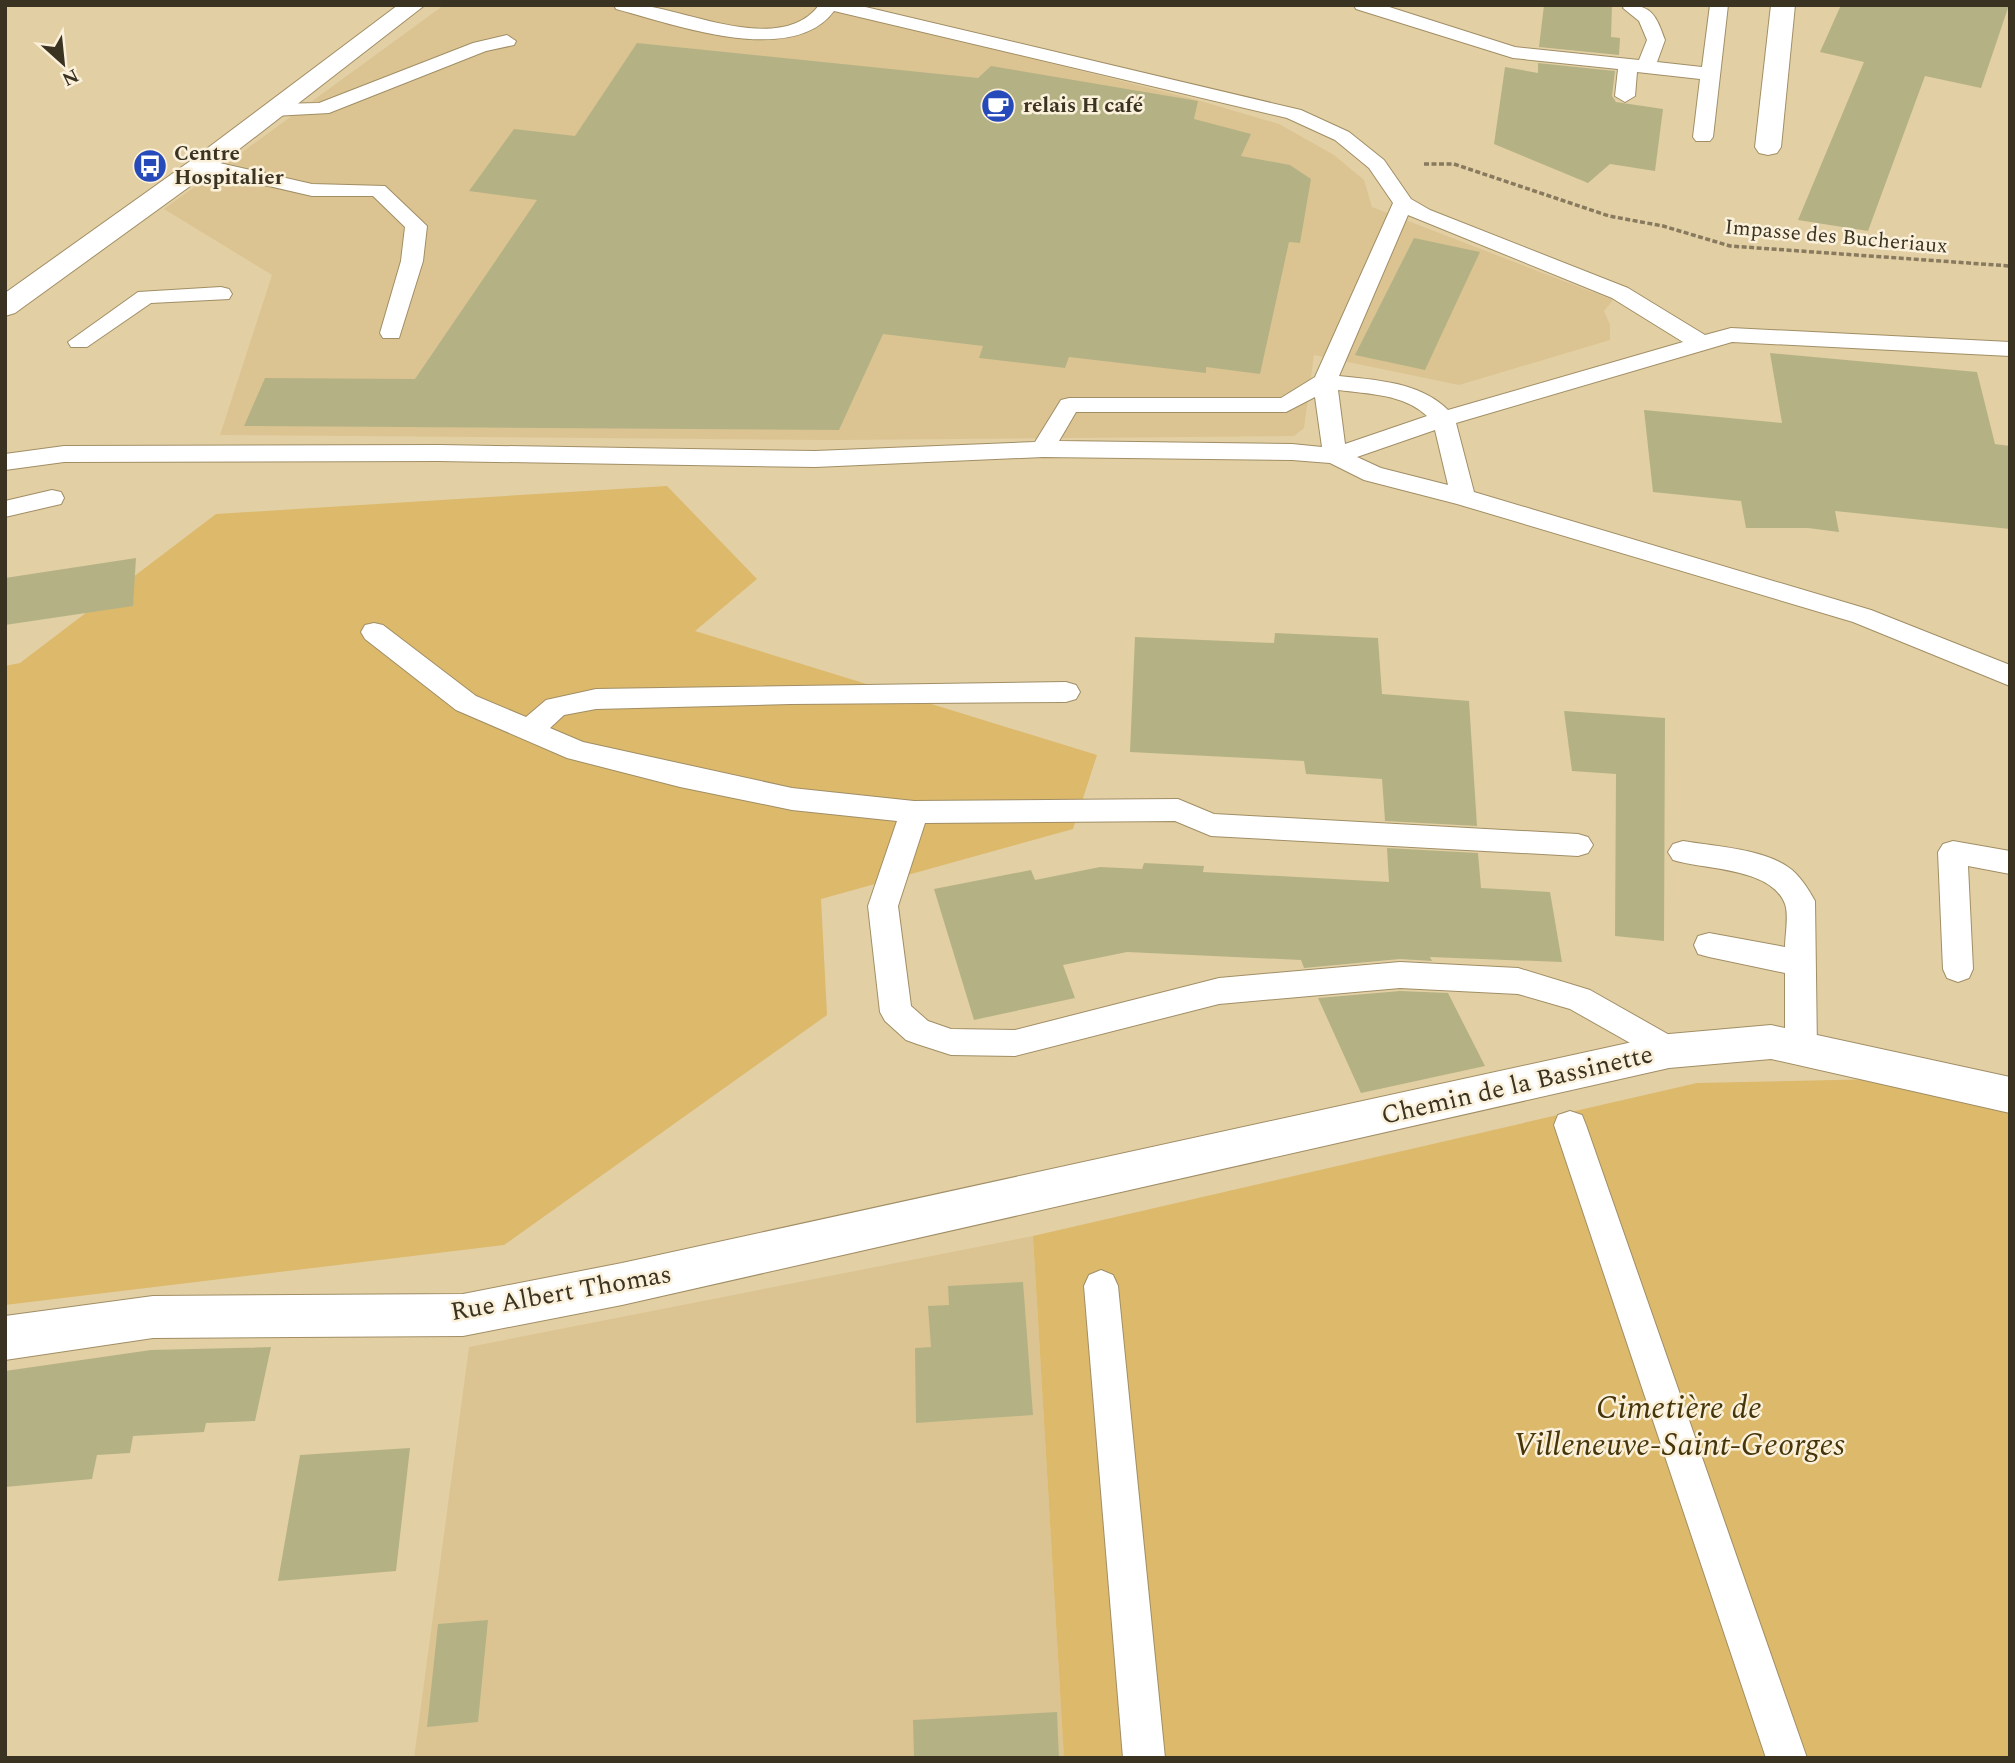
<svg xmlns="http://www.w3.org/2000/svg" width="2015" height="1763" viewBox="0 0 2015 1763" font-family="Spectral,serif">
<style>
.built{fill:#dbc492}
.green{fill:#dcb96b}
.building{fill:#b4b285}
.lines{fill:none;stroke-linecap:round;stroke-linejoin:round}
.lane-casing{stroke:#a18e65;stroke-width:2}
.street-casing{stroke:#a18e65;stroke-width:2}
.path{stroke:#887a5e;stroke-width:3.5;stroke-dasharray:5 2.5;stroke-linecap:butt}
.lane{fill:#fff;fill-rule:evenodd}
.street{fill:#fff;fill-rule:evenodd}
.labels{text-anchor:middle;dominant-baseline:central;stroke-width:5;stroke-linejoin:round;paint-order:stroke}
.far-poi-label{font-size:21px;font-weight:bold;fill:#3b3322;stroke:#fbf1db;text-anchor:start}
.far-street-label{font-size:21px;fill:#3b3322;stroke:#fbf1db}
.street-label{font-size:26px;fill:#3b3322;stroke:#fbf1db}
.near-park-label{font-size:32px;font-style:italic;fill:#46350a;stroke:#fbf1db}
</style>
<rect width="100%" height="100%" fill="#e3cfa4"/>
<path class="built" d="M444,5h361l217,51 175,44 82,24 55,31 30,25 8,27 241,93 -9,11 6,14v15l-151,45 -145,-30 -10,73 -10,8 -461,4 -613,-5 52,-160 -108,-66z
M1033,1236l31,522h-650l55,-411z"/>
<path class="green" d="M667,486l90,93 -62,52 402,124 -24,74 -252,70 6,116 -323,230 -499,60v-639l15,-3 196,-149z
M1882,1079l128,32v647h-946l-31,-522 664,-153z"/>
<path class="building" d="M1544,5h68l-1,32 9,1 -1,17 -80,-8z
M1841,5h168l-28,83 -56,-12 -57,155 -70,-11 66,-158 -44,-10z
M637,43l341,35 13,-12 207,35 -4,18 57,15 -10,22 49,9 21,14 -11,64 -11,-1 -29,132 -54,-7v6l-137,-16 -4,11 -86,-10 4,-12 -100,-12 -44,96 -595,-4 21,-48 150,1 122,-179 -68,-9 45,-62 61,7z
M1538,63l77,8 -3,25 4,6 47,7 -8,62 -45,-7 -22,19 -94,-39 11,-77 33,6z
M1414,238l66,14 -55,118 -70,-15z
M1770,353l207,19 18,72 15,2v83l-175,-18 4,21 -31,-4h-62l-5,-27 -88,-9 -9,-82 138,13z
M136,558l-3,48 -128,19v-47z
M1275,633l103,5 4,56 87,7 8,125 -92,-5 -3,-42 -76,-5 -2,-13 -174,-9 5,-115 139,6z
M1564,711l101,7 -1,223 -49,-5 1,-162 -44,-3z
M1387,848l91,5 3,35 69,4 12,70 -132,-5 2,4 -32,-2 -96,9 -3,-8 -174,-8 -64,13 12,33 -101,22 -40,-131 97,-19 4,10 65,-13 42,2 2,-6 60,3 -1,6 186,10z
M1400,991l48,2 37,73 -124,27 -43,-95z
M1023,1282l10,133 -117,8 -1,-75 16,-1 -3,-41 21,-1 -1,-19z
M271,1347l-16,74 -49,2 -2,9 -71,4 -3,17 -33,2 -5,24 -87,8v-116l146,-21z
M410,1448l-14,123 -118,10 22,-126z
M488,1620l-10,102 -51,5 11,-103z
M1057,1712l2,46h-145l-1,-38z"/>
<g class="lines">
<g class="lane-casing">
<path id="lane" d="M614,5c10,0 22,-1 32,1 48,7 137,48 173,-1h38l444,105 48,22 35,28 27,39 19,11 198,78 77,47 26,-7 279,14v14l-278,-14 -276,81 18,69 397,118 139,55v21l-157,-64 -396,-118 -93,-24 -34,-17 -38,-3 -249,-3 -228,10 -376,-6 -375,1 -59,8v-16l59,-8 375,-1 376,6 220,-9 26,-42 8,-2h212l34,-21 78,-174 -24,-35 -34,-28 -48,-22 -453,-107c-42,57 -161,13 -218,-2zM1408,215l204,83 71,44 -235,68c-28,-28 -72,-30 -109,-34zM1338,390c30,4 66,4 89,26l-82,28zM1315,397l7,50 -30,-3 -233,-3 17,-29h210zM1435,430l13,55 -67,-17 -24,-11z
M1354,5h29l132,42 124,13 8,-20 -8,-19 -16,-13 2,-3c28,0 31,11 40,35l-8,22 45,5 8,-62h18l-15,132 -3,4h-14l-3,-4 7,-58 -63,-7 -2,24 -10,6 -10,-6 3,-27 -105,-11 -157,-49z
M507,35l9,6 -2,4 -28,6 -157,62 -56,3 -7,-2 -3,-4 3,-4 7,-2 46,-1 154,-60z
M202,159l110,25 73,2 42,40 -4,35 -24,77h-16l-3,-5 21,-72 4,-34 -32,-31h-61l-117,-27 -3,-4 3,-4z
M221,287l8,2 3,5 -3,5 -78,4 -64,44h-16l-3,-5 70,-50z
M52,490l9,2 3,6 -3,6 -56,13v-16z
M374,623l9,2 93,71 50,21 20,-17 50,-11 470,-7 10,3 4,7 -4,7 -10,3 -276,2 -194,5 -32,6 -14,13 33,14 209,46 122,13 264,-2 36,15 364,20 10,3 5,8 -5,8 -10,3 -367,-20 -36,-15 -250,2 -27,83 13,100 17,15 23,8 64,1 204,-52 181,-16 118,6 72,22 90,51 5,10 -5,10 -11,4 -99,-56 -52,-15 -118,-6 -181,16 -204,52 -64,-1 -34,-11 -11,-4 -21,-19 -5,-9 -12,-106 29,-85 -105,-11 -112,-23 -113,-29 -111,-48 -91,-71 -4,-7 4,-7z
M1683,841c30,5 80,8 105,26 11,7 21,23 27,34l2,148 -5,10 -11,3 -11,-3 -5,-10v-76l-76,-16 -11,-3 -4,-9 4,-9 11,-3 76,14c0,-11 4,-32 0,-43 -14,-37 -81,-34 -112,-44l-5,-8 5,-8z
M1953,841l57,10v23l-42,-8 5,103 -4,9 -11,4 -11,-4 -4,-9 -5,-117 5,-8z
M1570,1111l12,4 4,10 221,633h-41l-212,-633 4,-10z
M1101,1270l12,5 5,11 47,472h-42l-39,-472 5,-11z"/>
</g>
<g class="street-casing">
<path id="street" d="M398,5h27l-214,166 -196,142 -10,3v-23l188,-134z
M1771,5h24l-14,142 -4,6 -9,2 -9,-2 -4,-6z
M1771,1025l239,52v36l-239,-54 -102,9 -1047,237 -159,31 -310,2 -148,22v-44l148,-20 310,-2 159,-31 1047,-229z"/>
</g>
<path class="path" d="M1424,164h30l155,52 54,10 67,20 280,20"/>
<use href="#lane" class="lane"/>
<use href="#street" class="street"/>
</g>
<defs>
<g id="cafe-disc" transform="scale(1.75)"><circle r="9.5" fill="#264ab9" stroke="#fbf1db"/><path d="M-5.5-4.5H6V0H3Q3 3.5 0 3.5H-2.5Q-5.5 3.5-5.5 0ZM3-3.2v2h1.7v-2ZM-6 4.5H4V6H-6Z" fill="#fff"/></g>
<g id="bus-disc" transform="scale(1.75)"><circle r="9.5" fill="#264ab9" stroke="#fbf1db"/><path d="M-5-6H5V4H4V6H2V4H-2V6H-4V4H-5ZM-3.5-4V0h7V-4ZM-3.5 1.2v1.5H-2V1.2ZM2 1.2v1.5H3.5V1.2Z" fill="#fff"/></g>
</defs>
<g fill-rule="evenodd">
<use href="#cafe-disc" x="998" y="106"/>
<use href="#bus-disc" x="150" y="166"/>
</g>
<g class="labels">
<g class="far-poi-label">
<text x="1023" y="106">relais H café</text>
<text x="174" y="154">Centre<tspan x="174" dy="24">Hospitalier</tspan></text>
</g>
<g class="far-street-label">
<text transform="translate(1836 237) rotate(5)">Impasse des Bucheriaux</text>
</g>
<g class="street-label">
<text transform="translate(1517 1085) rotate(-13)">Chemin de la Bassinette</text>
<text transform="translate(561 1293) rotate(-10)">Rue Albert Thomas</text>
</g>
<g class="near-park-label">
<text x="1679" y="1408">Cimetière de<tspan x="1679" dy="37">Villeneuve-Saint-Georges</tspan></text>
</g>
</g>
<rect width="2015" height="1763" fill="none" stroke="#3b3322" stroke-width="14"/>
<g transform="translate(63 63) rotate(153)" stroke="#fbf1db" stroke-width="5" paint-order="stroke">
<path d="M0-5L12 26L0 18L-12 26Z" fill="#3b3322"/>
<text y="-10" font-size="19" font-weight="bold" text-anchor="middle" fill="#3b3322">N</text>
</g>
</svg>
